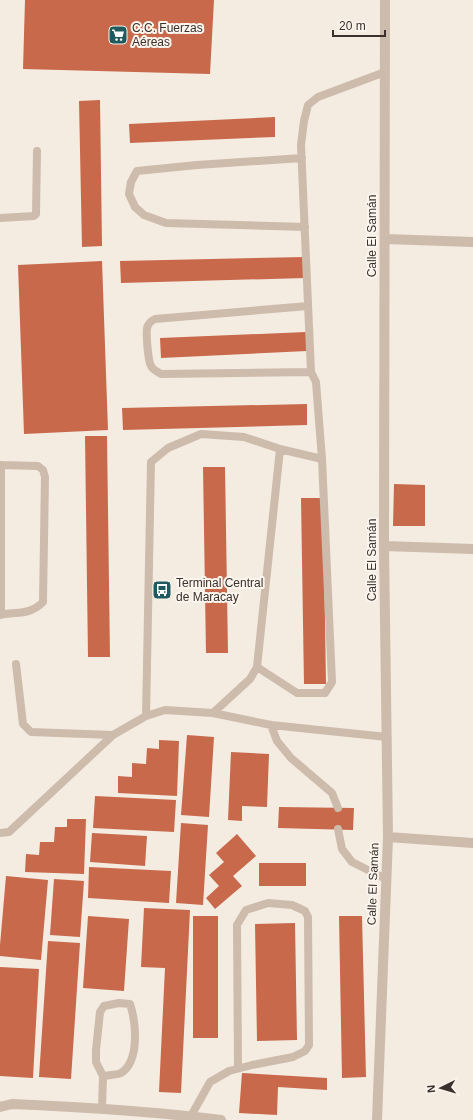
<svg xmlns="http://www.w3.org/2000/svg" width="473" height="1120" viewBox="0 0 473 1120" font-family="Arial,sans-serif">
<style>
.building{fill:#c8694b}
.lines{fill:none;stroke-linecap:round;stroke-linejoin:round}
.lane{stroke:#cdbbac;stroke-width:8}
.street{stroke:#cdbbac;stroke-width:10}
.labels{text-anchor:middle;dominant-baseline:central;stroke-width:4;stroke-linejoin:round;paint-order:stroke}
.poi-label{font-size:12px;fill:#3b302b;stroke:#fbf5ee;text-anchor:start}
.street-label{font-size:12px;fill:#3b302b;stroke:#fbf5ee}
</style>
<rect width="100%" height="100%" fill="#f4ebe1"/>
<path class="building" d="M25,0h189l-4,74 -187,-5z
M100,100l2,146 -20,1 -3,-146z
M275,117v20l-145,6 -1,-19z
M305,257v21l-184,5 -1,-22z
M102,261l6,169 -84,4 -6,-169z
M306,332l1,19 -146,7 -1,-20z
M307,404v21l-184,5 -1,-22z
M85,436h22l3,221h-22z
M203,467h22l3,186h-22z
M394,484l31,1v41h-32z
M301,498h22l3,186h-22z
M187,735l27,2 -5,80 -28,-2z
M159,740l20,1 -2,55 -59,-3v-17l14,1v-14l14,1 1,-16 12,1z
M231,752l38,2 -2,53 -25,-1v15l-14,-1z
M95,796l81,4 -2,32 -81,-4z
M279,807l75,1 -1,22 -75,-2z
M67,819h19l-2,55 -59,-2 1,-18 13,1 1,-13h14l1,-15h12z
M181,823l27,2 -5,80 -27,-2z
M92,833l55,3 -2,30 -55,-4z
M237,834l19,22 -23,20 9,10 -27,23 -9,-11 13,-12 -10,-11 15,-13 -8,-9z
M259,863h47v23h-47z
M89,867l82,4 -2,32 -81,-5z
M6,876l42,4 -7,80 -41,-4v-11z
M54,879l30,2 -4,56 -30,-2z
M144,908l46,2 -9,183 -22,-1 6,-124 -24,-1z
M88,916l41,3 -5,72 -41,-3z
M193,916h25v122h-25z
M339,916h23l4,161 -24,1z
M295,923l2,117 -40,1 -2,-117z
M48,941l32,2 -9,136 -32,-2z
M0,967l39,2 -6,109 -33,-2z
M242,1073l85,5v12l-49,-3 -1,28 -38,-2z"/>
<g class="lines">
<path class="lane" d="M302,158l-105,7 -60,6 -6,11 -2,12 6,13 9,8 22,8 139,4
M0,218l34,-2 2,-2 1,-63
M308,306l-153,13c-4,2 -7,5 -8,9 -1,8 1,32 4,38 2,4 7,6 10,8l150,-2
M0,465l38,1 5,4 2,7 -2,125c-14,14 -26,9 -43,13
M1,465v149
M16,664l7,60 8,8 82,3
M257,667l40,26h28l7,-11 -10,-223 -6,-77 -5,-10 -10,-227 3,-24 4,-16 10,-8 67,-25
M213,713l37,-34 7,-12 23,-218 42,10
M146,716l5,-254 17,-14 33,-14 43,3 36,12
M271,725l6,16 14,17 41,35 6,15
M338,829l4,20 10,13 34,17
M0,833l9,-1 104,-97 33,-19 19,-6 48,3 58,12 116,12
M102,1108l1,-32 -7,-14v-12l4,-38 4,-6 15,-3 11,1c6,18 10,57 -9,69 -4,2 -13,2 -18,3
M191,1116l19,-34 19,-11 23,-6 41,-8 12,-6 4,-6 -1,-128 -3,-6 -13,-6 -24,-2 -22,7 -9,15 1,143"/>
<path class="street" d="M385,239l88,3
M384,546l89,3
M388,837l85,6
M0,1107l12,-3c70,3 139,7 209,16
M377,1120l11,-283 -4,-291 1,-546"/>
</g>
<defs>
<g id="supermarket-square" transform="scale(1)"><rect x="-9" y="-9" width="18" height="18" rx="4" fill="#1f5a5e" stroke="#fbf5ee"/><path d="M-6-5.5h2.5l.6 2H6L4.5 2H-2.5L-4.4-4H-6ZM-1.5 3.2a1.3 1.3 0 1 0 .1 0ZM3 3.2a1.3 1.3 0 1 0 .1 0Z" fill="#fff"/></g>
<g id="bus-square" transform="scale(1)"><rect x="-9" y="-9" width="18" height="18" rx="4" fill="#1f5a5e" stroke="#fbf5ee"/><path d="M-5-6H5V4H4V6H2V4H-2V6H-4V4H-5ZM-3.5-4V0h7V-4ZM-3.5 1.2v1.5H-2V1.2ZM2 1.2v1.5H3.5V1.2Z" fill="#fff"/></g>
</defs>
<g fill-rule="evenodd">
<use href="#supermarket-square" x="118" y="35"/>
<use href="#bus-square" x="162" y="590"/>
</g>
<g class="labels">
<g class="poi-label">
<text x="132" y="28">C.C. Fuerzas<tspan x="132" dy="14">Aéreas</tspan></text>
<text x="176" y="583">Terminal Central<tspan x="176" dy="14">de Maracay</tspan></text>
</g>
<g class="street-label">
<text transform="translate(372 236) rotate(-90)">Calle El Samán</text>
<text transform="translate(372 560) rotate(-90)">Calle El Samán</text>
<text transform="translate(373 884) rotate(-88)">Calle El Samán</text>
</g>
</g>
<g transform="translate(441 1088) rotate(265)" stroke="#fbf5ee" stroke-width="3" paint-order="stroke">
<path d="M0-3L7 15L0 10L-7 15Z" fill="#3b302b"/>
<text y="-6" font-size="11" font-weight="bold" text-anchor="middle" fill="#3b302b">N</text>
</g>
<path d="M333 30v6h52v-6" fill="none" stroke="#3b302b" stroke-width="2"/>
<text x="339" y="30" font-size="12" fill="#3b302b" stroke="#fbf5ee" stroke-width="3" paint-order="stroke">20 m</text>
</svg>
